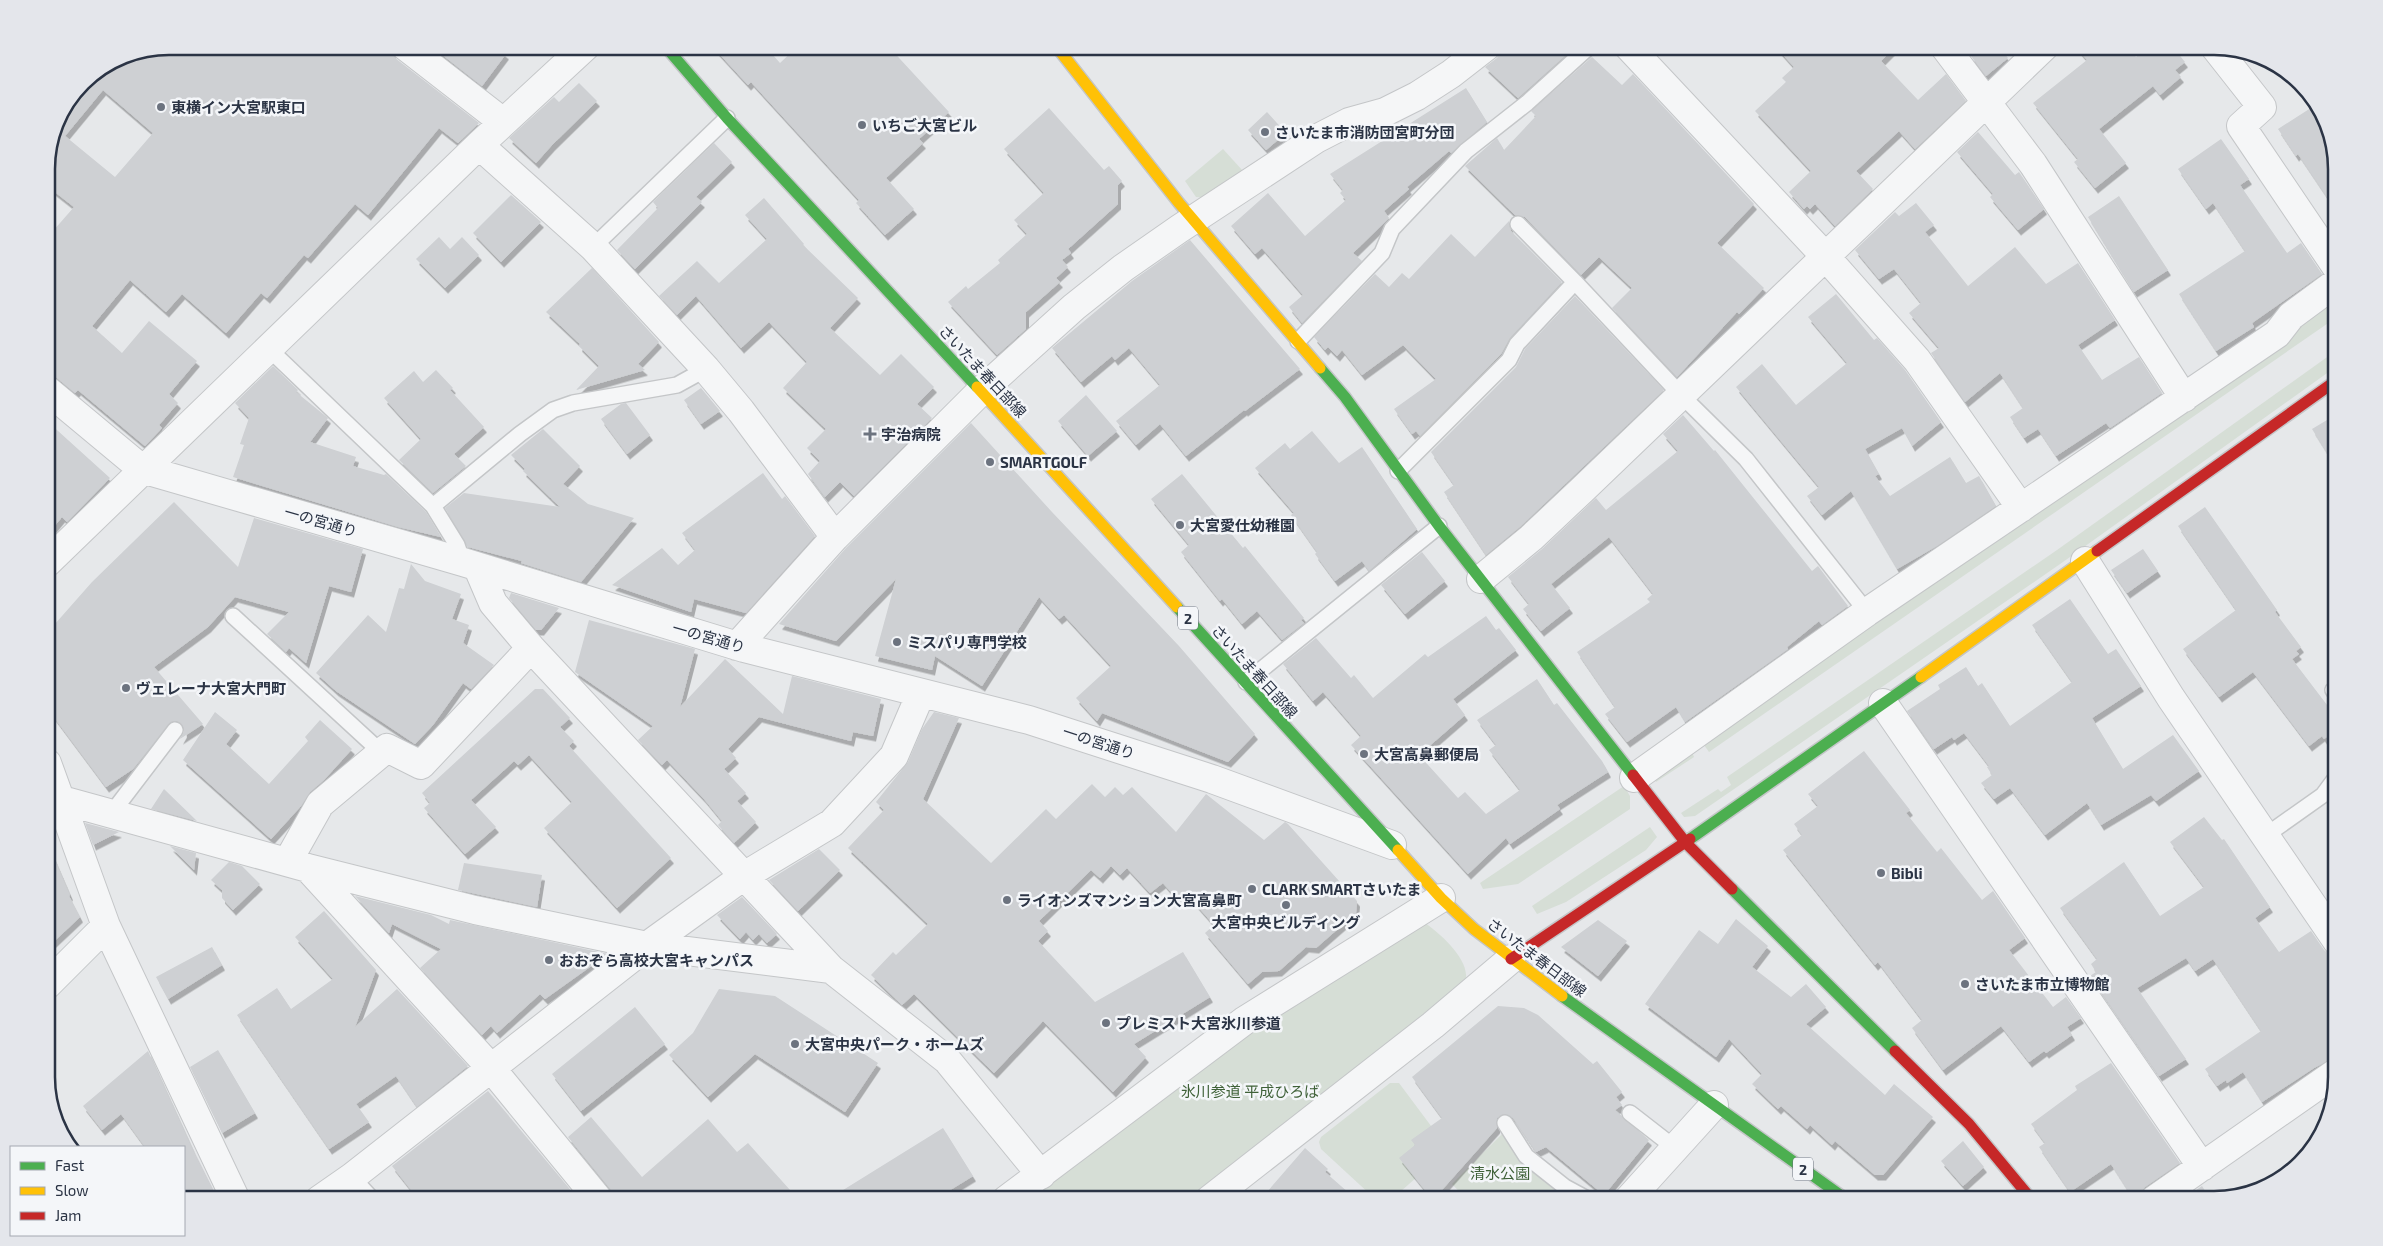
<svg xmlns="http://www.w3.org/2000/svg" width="2383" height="1246" viewBox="0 0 2383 1246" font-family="'Exo 2','Noto Sans JP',sans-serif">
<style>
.green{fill:#d6ded6}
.building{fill:#ced0d3;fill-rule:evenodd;filter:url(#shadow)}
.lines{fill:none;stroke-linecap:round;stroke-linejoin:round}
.lane-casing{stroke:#c4c6c8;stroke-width:18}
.street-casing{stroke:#c4c6c8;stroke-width:30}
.fast-casing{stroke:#c4c6c8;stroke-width:14}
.slow-casing{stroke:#c4c6c8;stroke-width:14}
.jam-casing{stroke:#c4c6c8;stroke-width:14}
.lane{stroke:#f5f6f7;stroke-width:15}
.street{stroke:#f5f6f7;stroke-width:28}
.fast{stroke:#4caf50;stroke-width:11}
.slow{stroke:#ffc107;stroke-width:11}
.jam{stroke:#c62828;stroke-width:11}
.poi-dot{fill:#6c737f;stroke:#f4f6f9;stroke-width:2}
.labels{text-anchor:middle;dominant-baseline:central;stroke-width:5;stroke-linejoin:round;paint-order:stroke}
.shield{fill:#f4f6f9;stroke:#676e7b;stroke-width:1}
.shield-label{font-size:14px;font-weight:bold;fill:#2b3445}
.poi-label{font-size:15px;font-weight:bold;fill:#2b3445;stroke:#f4f6f9;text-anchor:start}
.street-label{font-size:15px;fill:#2b3445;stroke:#f4f6f9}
.park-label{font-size:15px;fill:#3f6138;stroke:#f4f6f9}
.rim{fill:none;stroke:#2b3445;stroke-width:2.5}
</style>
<defs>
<filter id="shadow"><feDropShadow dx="3" dy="5.5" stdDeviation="0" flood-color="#0004"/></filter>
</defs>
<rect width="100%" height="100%" fill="#e6e8ea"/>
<path class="green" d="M1223,149l20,22 -34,27 -13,-1 -11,-16z
M2337,291v26l-628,435 -5,-7 -12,7 2,5 -38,25 -3,-7 4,-6 633,-435 10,-17z
M2337,350v16l-274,196 -368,254 -11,1 -3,-4 37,-24 3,3 10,-7 -4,-8 330,-227z
M1624,786l6,10v13l-112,75 -35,5 -3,-6z
M1650,827l7,10 -11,13 -80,52 -29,12 -5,-8z
M1425,923c15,10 50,41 39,61l-269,216h-180l197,-148z
M1390,1083h9l44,59 1,11 -53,47h-12l-6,-3 -52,-48 -2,-7 2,-5z
M1503,1133l35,41 33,26h-104l-15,-16z"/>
<path class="building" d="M169,46h221l5,12 84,65 -21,20 -19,-15 -71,87 -13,-11 -47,54 -4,-3 -37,43 -6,-5 -35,40 -44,-39 -16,18 -36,-32 -38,46 30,27 27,-32 48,40 -28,33 9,9 -19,22 3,3 -17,18 -67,-56 -3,3 -18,-15 -10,-5 -1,-134 28,-32 -28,-22v-24l10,-39 26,-40 40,-27zM103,90l50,43 -38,44 -50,-41z
M431,46h65l10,8 -24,32z
M712,46h53l15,17 18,-17h90l61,66 -30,27 4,4 -37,35 28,31 -29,26 -29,-32 3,-3 -108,-118 -3,3z
M1505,46h71l-58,52 -33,-31 12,-9z
M1775,46h121l-15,15 37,39 28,-26 20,27 -51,48 -16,-18 -43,40 17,18 -38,37 -20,-22 -5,5 -3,-3 -3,3 -15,-17 22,-21 -56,-60 31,-29 -4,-4 12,-11z
M1983,46h15l10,12 -22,18 -15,-20z
M2075,46h51l10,11 10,-8 5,6 11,-9h10l13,16 -10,8 6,7 -21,18 -7,-9 -54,43 27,34 -31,25 -21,-26 4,-3 -45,-56 54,-43z
M1592,57l30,28 11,-11 121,130 -37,39 47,45 -25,26 -2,-2 -60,65 -65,-69 20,-20 -33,-31 -18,18 -56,-58 -10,-2 -50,-49 32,-28 7,12 32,-34 -5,-5z
M579,83l18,18 -45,44 -16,18 -27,-25 45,-41 5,5z
M1466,88l21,34 -36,31 -2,-2 -42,36 2,2 -25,22 5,7 -36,35 9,8 -60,62 -13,-16 14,-12 -41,-47 -7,6 -24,-28 37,-33 37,43 41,-36 -6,-7 3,-3 -13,-16z
M2317,104l19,57 1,51 -39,-58 -2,2 -18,-27z
M1049,108l55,62 5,-4 13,15 -4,4v19l-50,45 3,4 -9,7 6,7 -12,11 4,4 -34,30v17l-29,26 -49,-53 18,-16 2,3 32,-26 -2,-3 29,-26 -13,-14 30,-27 -40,-44z
M1267,112l19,21 -20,17 -18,-20z
M1978,132l37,43 4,-3 25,37 -26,21 -28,-33 3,-3 -36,-42z
M2221,139l28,40 -9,6 47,68 14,-10 21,31 -70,49 2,4 -38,24 -37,-57 66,-43 -32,-48 -7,6 -28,-40z
M714,143l18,19 -36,35 6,5 -67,67 -18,-19 41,-42 -5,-6z
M511,195l30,27 -40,40 -28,-29z
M2119,196l49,74 -34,22 -46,-75z
M764,198l40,46 -1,1 55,53 -28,30 50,47 21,-21 33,33 -17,17 15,14 -78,78 -14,-14 -15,15 -17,-23 12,-13 -13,-13 19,-19 -43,-41 24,-26 -38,-40 -28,26 -45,-52 -19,19 -18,-19 38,-35 22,22 48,-44 -22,-24z
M1916,203l18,22 -9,7 43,54 47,-39 31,37 32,-21 37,57 -37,25 24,35 37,-23 23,36 -52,35 -4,-5 -50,33 -18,-27 -14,9 -14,-21 13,-9 -23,-35 -35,29 -34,-49 8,-5 -30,-35 12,-10 -27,-34 -15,10 -24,-29 40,-38 4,4z
M1509,221l2,10 51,51 -52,56 -9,16 -81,82 -4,-5 -4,3 -18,-25 42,-30 -33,-34 -41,30 -20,-25 -5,6 -9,-9 -3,3 -11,-13 61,-63 14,13 13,-14 7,6 42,-45 24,23z
M439,237l11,12 12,-12 17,18 -34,33 -29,-29z
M1190,240l110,129 -55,42 -1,-1 -58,46 -26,-32 -24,21 -20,-24 44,-36 -31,-37 -14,12 -3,-4 -31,26 -29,-34 80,-67z
M592,268l67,74 -21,22 7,6 -69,20 23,-24 -20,-20 1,-2 -34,-32z
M1836,294l38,46 3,-2 28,32 36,52 -29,24 -10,-18 -37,21 14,25 -4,2 15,20 60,-39 16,26 13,-7 17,30 -59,40 -40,23 -46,-78 -29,24 -15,-19 12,-9 -83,-100 26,-23 34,41 51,-42 -39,-46z
M1575,296l89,94 -143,136 -35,29 -42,-63 10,-7 -23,-33 85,-85 9,-18z
M273,366l25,24 -2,2 32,26 -18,24 46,15 -3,9 31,9 2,-1 40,38 15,25 -43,-10 -165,-50 11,-32 -4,-1 9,-26 -14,-15z
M436,370l17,18 -3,2 34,37 -30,27 12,12 -33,27 -34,-33 22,-21 -37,-41 30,-27 9,11z
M701,388l19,23 -19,13 -17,-24z
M1086,395l31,36 -29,25 -30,-35z
M626,403l24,32 -23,19 -26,-35 20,-15z
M2337,414v55l-25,-40z
M1683,415l31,36 1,-1 97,121 6,-5 30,40 -26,19 -3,-4 -32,26 1,2 -103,73 -9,-15 -49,35 -22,-28 10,-7 -38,-55 73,-50 -3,-3 6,-5 -44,-57 -58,47 19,24 -29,23 -18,-22 6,-5 -21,-27 34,-28 54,-51 10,12 72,-59 -15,-17z
M47,421l63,57 -43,44 -5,-5 -15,18z
M971,423l81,89 127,134 76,88 -27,28 -126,-49 -5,8 -21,-23 35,-32 -47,-51 -5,4 -20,-22 -57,89 -47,-30 -3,14 -57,-14 21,-77 -60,62 -57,-17 67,-76z
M543,429l37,37 -17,18 25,20 46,14 -53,64 -60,-19 1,-2 -54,-14 -23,-39 19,-15 96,14 -37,-36 2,-2 -14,-14z
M1312,431l27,32 23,-16 55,82 -48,42 -7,-10 -27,20 -20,-27 2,-2 -26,-37 3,-2 -39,-45 30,-25 5,6z
M763,473l19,26 3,-3 30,40 -69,77 -52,-14 -3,13 -79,-27 50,-37 16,17 17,-15 -13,-17z
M1182,474l61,74 2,-2 59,72 -3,2 3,3 -22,17 -25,-29 -15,13 -20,-25 -2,2 -39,-49 8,-7 -38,-46z
M174,502l64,65 16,-49 109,31 -12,43 -22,-6 -23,77 -17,-15 -3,4 -19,-18 22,-22 -54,-15 -27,30 -54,40 49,57 -23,15 4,-7 -1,-6 -6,-5 -6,1 -38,47 -27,18 -59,-79v-75l45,-51z
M2205,507l72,103 -2,2 26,35 -5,4 3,3 -7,5 45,59v11l-13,10 -2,-3 -13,10 -56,-74 -34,25 -36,-48 53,-39 -58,-84z
M2143,549l15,22 -31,22 -16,-23z
M1422,552l23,29 -40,33 -24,-29z
M411,564l14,17 36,13 -9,25 17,6 -6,18 31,22 -23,24 -8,-6 -30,42 -18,19 -79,-53 -20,-18 52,-58 18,17 13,-44 5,1z
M511,593l48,15 -18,22h-5l-27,-32z
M2070,599l38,55 8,-5 25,37 -49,32 31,51 50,-34 26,36 -43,30 -5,-6 -50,30 -14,-22 -42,32 -35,-47 -16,11 -13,-16 11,-8 -5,-8 2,-1 -25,-33 -10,7 -2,-3 -18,12 -27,-38 33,-22 -2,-4 28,-18 12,19 4,-3 28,43 62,-44 -40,-57z
M1486,616l10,14 3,-2 17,22 -63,49 12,16 -46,40 39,43 7,-6 21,22 34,-24 -31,-40 7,-5 -19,-25 60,-41 17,26 3,-2 45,58 6,11 -51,33 3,4 -50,35 -4,-6 -38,36 -117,-129 10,-9 -38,-44 -10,9 -30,-37 33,-26 35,40 3,-3 19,23 52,-44 3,3z
M589,620l106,29 -15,58 45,-48 58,55 9,-38 89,23 -8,37 -20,-4 -2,9 -92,-24 -31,32 8,9 -12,11 22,24 -9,8 19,21 -22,21 -16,-18 4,-4 -18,-22 -37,-39 -5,5 -24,-25 15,-14 -78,-54z
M535,689h8l27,29 -10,9 14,14 -5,5 102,112 -54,50 -73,-80 28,-26 -43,-47 -11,10 -4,-4 -43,39 25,27 -31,27 -41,-46 6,-5 -8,-10z
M215,712l22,18 -11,14 43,40 39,-43 -3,-4 15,-17 32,29 -28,31 -14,12 -9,14 -30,33 -88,-79z
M934,712l25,6 -36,81 68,64 55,-54 10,10 36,-35 13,13 10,-10 8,8 9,-8 44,45 30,-38 58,46 21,-18 3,2 69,77 -1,12 -40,35 -10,-1 -27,24 -17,1 -14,12 -43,-51 9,-8 -30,-34 -8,7 -13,-15 -13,10 -23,-25 -7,7 -9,-9 -11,12 -9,-8 -52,51 9,10 -10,10 57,61 88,-50 27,45 -76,47 12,13 -33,35 -70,-71 -49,52 -80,-79 -12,11 -31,-30 22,-23 3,3 32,-31 -80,-76 36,-38 -8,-8 32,-40 14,-33z
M1864,751l46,59 -4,3 31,39 4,-4 41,52 11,-9 32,47 -16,12 44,57 13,-10 15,21 -14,9 5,8 -26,18 -2,-2 -15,11 -28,-36 -58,44 -31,-42 10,-8 -44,-58 -3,3 -92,-115 19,-15 -8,-11 24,-18 -10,-12z
M164,789l33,32 -46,-12z
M2204,817l18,23 2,-1 46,68 -15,11 24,34 32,-21 13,19 6,5 7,1v100l-23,12 -52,34 -19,-30 -16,11 -1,-3 -9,6 -12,-17 56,-38 -48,-72 -18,12 -9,-13 -49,30 49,71 -27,17 -69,-100 6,-4 -5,-8 6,-5 -37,-51 64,-46 36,54 44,-29 -34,-45z
M85,823l34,9 -26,13z
M47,842l23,53 -1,1 11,21 -33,31z
M170,846l26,7 -2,17z
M819,849l21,21 -42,41 -29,-31z
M229,862l13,4 18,18 -27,26 -11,-12v-8l-11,-10z
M464,863l78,12 -5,32 -79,-17z
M355,896l76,19 18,9 1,-4 158,34 -63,45 -5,-5 -43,39 -6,-7 -9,9 -62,-67 21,-19 -49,-25 -3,9z
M742,897l35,37 -10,9 -8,-9 -6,6 -7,-8 -6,7 -23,-24z
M324,911l52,59 -21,57 42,-38 71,77 -51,41 -21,-31 -40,28 13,18 -40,27 -92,-134 40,-27 14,21 42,-30 -38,-42z
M1736,919l32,27 -16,21 39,30 15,-13 20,23 -20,17 79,71 9,-11 39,33 -50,58h-8l-40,-34 -3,4 -22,-20 -3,4 -26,-23 -3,3 -26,-25 10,-10 -33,-35 -13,18 -71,-53 54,-74 19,14z
M1598,920l29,21 -29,35 -37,-29z
M212,947l10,18 -54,34 -12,-22z
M719,989l56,7 103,67 -33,49 -90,-58 -47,43 -39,-42 24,-22z
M1498,1006l26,2 14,7 55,49 4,-3 25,31 -6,5 6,8 -7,5 34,30 -45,55 -58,-48 -10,5 -23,-34 -8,-4 -8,4v10l-64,72 -34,-42 16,-13 -4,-5 31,-22 -30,-41z
M635,1007l30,37 -84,67 -29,-37z
M218,1050l37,63 -33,20 -32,-66z
M148,1051l45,99 25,50h-34v-53h-39l-24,-33 -19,16 -19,-24z
M2111,1063l69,100 -35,24 -5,6 -1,7h-5l-23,-36 -41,28 -31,-45 6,-4 -14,-19 46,-34 -2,-4z
M488,1091l86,103 -8,6h-147l-27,-34z
M591,1117l51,60 66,-58 29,33 11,-9 51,57h-184l-4,-10 -43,-53z
M943,1128l30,48 -39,24h-107z
M1963,1141l21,26 -21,19 -22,-25z
M1305,1148l23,21 -3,3 32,28h-97z
M2202,1186l9,14h-29z"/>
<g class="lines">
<g class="lane-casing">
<path id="lane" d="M1518,224l57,58 106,113 65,64 121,153
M593,247l134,-129
M1298,341l84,-88 10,-24 74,-78 61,-48 63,-57
M269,349l164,157 24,39 6,17
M1398,471l111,-111 8,-16 58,-62
M433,506l87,-72 33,-24 20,-7 104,-18 29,-16
M233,616l149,137
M1246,682l193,-156
M2333,690l4,6
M111,814l64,-84
M2265,836l58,-41 14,-19
M1630,1113l45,35
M1505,1123l21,33 39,31 24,13
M352,1177l21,23"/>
</g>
<g class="street-casing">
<path id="street" d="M405,46l98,76
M1628,46l197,210 92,104 104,148
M1944,46l89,118 151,234
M2214,46l48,61 -21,19 96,142
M479,145l114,102 113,122 35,42 94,126
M47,390l95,79 321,93 281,86 285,72 183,59 180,66
M2085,561l86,137 166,243
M47,563l432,-418 107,-99
M478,568l15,35 38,45 300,321
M1481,579l50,-41 51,-48 463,-444
M737,646l98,-109 146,-146 93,-84 49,-39 56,-39 137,-90 33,-17 36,-10 32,-16 34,-22 36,-28
M1883,703l319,464
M47,763l59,163 130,274
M1634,778l233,-166 410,-278 14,-18 46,-34
M58,799l250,69 167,42 172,36 184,23 116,91 94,115
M288,861l32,-57 67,-56 34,17 110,-117
M308,868l183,200 108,132
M47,985l59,-59
M319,1200l33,-23 295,-231 97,-70 88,-53 62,-67 27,-63
M1006,1200l238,-179 197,-123
M1209,1200l224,-175 78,-66
M1628,1200l86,-95
M2154,1200l183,-128"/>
</g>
<g class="fast-casing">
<path id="fast" d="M665,46l62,72 250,269
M1320,368l25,29 94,129 194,249
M1177,607l221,243
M1690,839l231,-162
M1732,889l163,162
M1562,996l285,204"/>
</g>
<g class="slow-casing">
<path id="slow" d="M1056,46l123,157 141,165
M977,387l200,220
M1921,677l176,-126
M1398,850l43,48 33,31 88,67"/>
</g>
<g class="jam-casing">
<path id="jam" d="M2097,551l240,-171
M1633,775l53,68 46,46
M1511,959l179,-120
M1895,1051l74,73 63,76"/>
</g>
<use href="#lane" class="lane"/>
<use href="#street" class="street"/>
<use href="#fast" class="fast"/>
<use href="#slow" class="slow"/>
<use href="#jam" class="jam"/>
</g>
<g class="poi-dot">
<circle cx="161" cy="107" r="5"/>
<circle cx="862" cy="125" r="5"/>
<circle cx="1265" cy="132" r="5"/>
<path d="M867.5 426.5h5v5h5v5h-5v5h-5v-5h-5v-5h5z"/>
<circle cx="990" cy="462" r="5"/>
<circle cx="1180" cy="525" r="5"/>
<circle cx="897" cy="642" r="5"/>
<circle cx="126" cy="688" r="5"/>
<circle cx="1364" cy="754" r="5"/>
<circle cx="1881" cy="873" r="5"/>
<circle cx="1252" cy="889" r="5"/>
<circle cx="1007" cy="900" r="5"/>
<circle cx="1286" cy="905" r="5"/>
<circle cx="549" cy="960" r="5"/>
<circle cx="1965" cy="984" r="5"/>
<circle cx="1106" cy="1023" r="5"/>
<circle cx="795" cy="1044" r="5"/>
</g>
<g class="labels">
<g class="shield">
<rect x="1178" y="606.5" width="20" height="23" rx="4"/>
<rect x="1793" y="1157.5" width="20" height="23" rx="4"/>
</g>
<g class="shield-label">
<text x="1188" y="618">2</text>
<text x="1803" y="1169">2</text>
</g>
<g class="poi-label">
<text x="171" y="107">東横イン大宮駅東口</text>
<text x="872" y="125">いちご大宮ビル</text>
<text x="1275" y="132">さいたま市消防団宮町分団</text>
<text x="881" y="434">宇治病院</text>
<text x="1000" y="462">SMARTGOLF</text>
<text x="1190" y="525">大宮愛仕幼稚園</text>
<text x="907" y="642">ミスパリ専門学校</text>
<text x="136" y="688">ヴェレーナ大宮大門町</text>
<text x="1374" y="754">大宮高鼻郵便局</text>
<text x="1891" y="873">Bibli</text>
<text x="1262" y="889">CLARK SMARTさいたま</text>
<text x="1017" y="900">ライオンズマンション大宮高鼻町</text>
<text x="1286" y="922" text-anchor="middle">大宮中央ビルディング</text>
<text x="559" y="960">おおぞら高校大宮キャンパス</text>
<text x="1975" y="984">さいたま市立博物館</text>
<text x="1116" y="1023">プレミスト大宮氷川参道</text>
<text x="805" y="1044">大宮中央パーク・ホームズ</text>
</g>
<g class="street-label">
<text transform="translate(983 371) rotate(47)">さいたま春日部線</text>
<text transform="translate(321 521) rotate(16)">一の宮通り</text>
<text transform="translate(709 637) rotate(16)">一の宮通り</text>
<text transform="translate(1255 671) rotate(48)">さいたま春日部線</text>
<text transform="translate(1099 742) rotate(18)">一の宮通り</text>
<text transform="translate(1537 957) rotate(37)">さいたま春日部線</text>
</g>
<g class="park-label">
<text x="1250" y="1091">氷川参道 平成ひろば</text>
<text x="1500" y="1173">清水公園</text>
</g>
</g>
<path d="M0 0H2383V1246H0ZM169 55H2214A114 114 0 0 1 2328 169V1077A114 114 0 0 1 2214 1191H169A114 114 0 0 1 55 1077V169A114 114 0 0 1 169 55Z" fill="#e4e6eb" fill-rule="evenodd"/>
<path class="rim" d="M169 55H2214A114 114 0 0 1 2328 169V1077A114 114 0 0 1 2214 1191H169A114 114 0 0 1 55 1077V169A114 114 0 0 1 169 55Z"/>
<rect x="10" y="1146" width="175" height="90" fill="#f4f6f9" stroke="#a4a8b1"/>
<rect x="20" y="1162" width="25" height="8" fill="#4caf50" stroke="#a4a8b1"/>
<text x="55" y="1171" font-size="15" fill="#2b3445">Fast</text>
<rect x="20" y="1187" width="25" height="8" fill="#ffc107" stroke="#a4a8b1"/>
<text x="55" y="1196" font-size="15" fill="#2b3445">Slow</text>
<rect x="20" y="1212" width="25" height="8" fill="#c62828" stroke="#a4a8b1"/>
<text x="55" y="1221" font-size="15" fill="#2b3445">Jam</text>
</svg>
